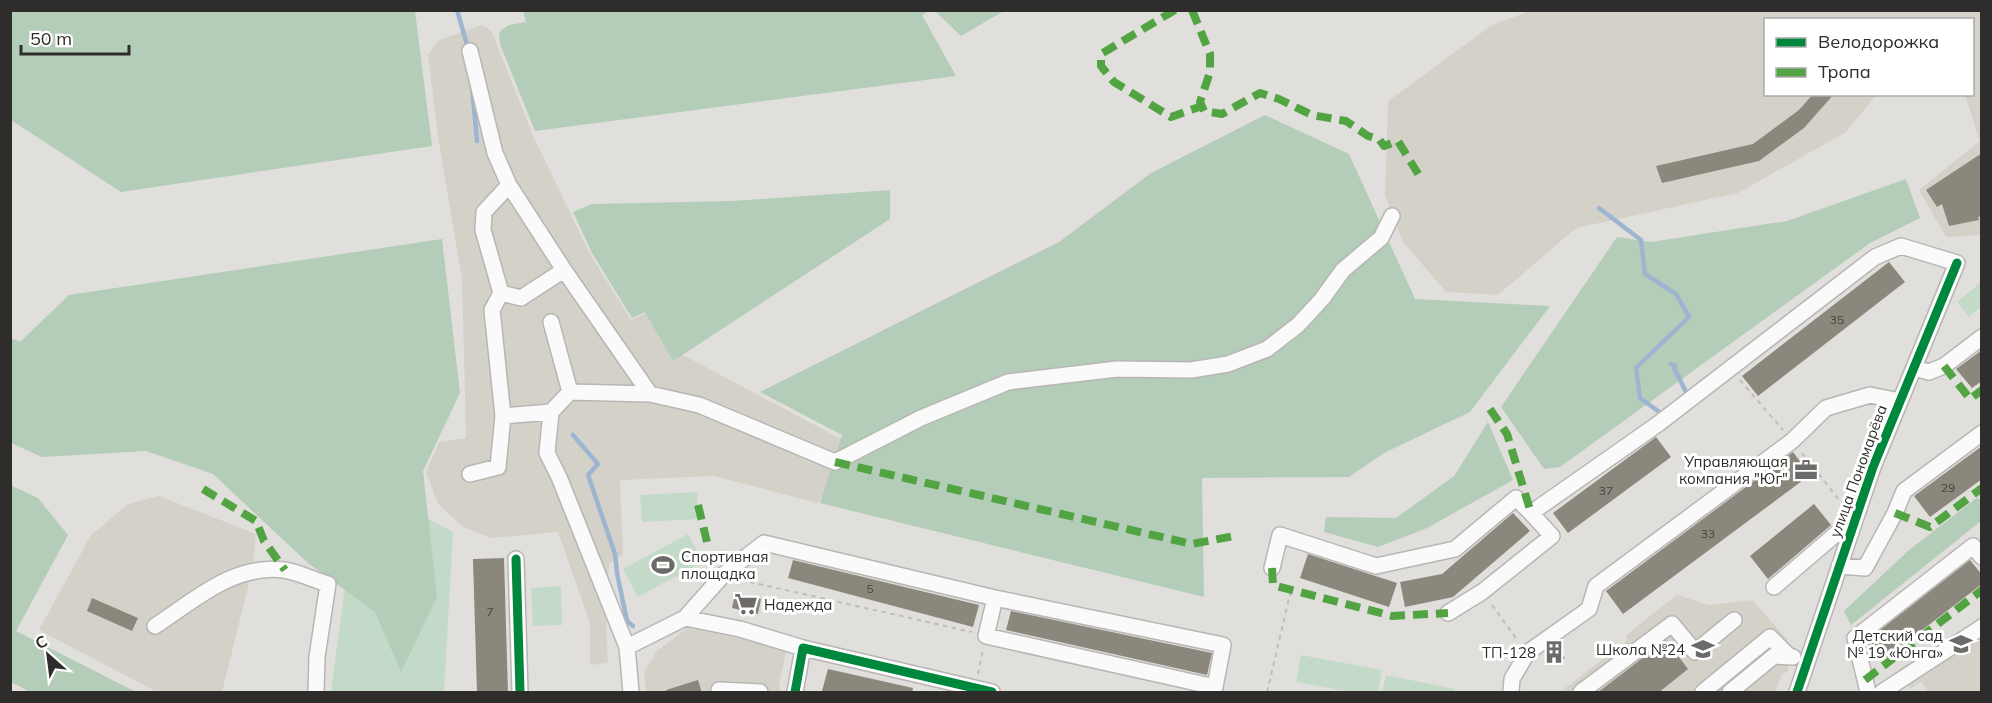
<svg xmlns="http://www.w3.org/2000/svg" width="1992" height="703" viewBox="0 0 1992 703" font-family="Mulish,sans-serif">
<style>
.built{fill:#d4d1c9}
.green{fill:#c4dac8}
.forest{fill:#b3cdb9}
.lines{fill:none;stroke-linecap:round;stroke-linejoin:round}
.stream{stroke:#9eb5d1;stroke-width:4.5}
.building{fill:#8c877c}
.minor-casing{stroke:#b7b6b4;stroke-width:18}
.path{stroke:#bebdbd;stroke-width:2;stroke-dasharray:4.5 4.5;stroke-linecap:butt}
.minor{stroke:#fafafa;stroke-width:15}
.quiet{stroke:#52a443;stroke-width:8;stroke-dasharray:15 8;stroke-linecap:butt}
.cycleway-casing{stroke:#fff;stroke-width:13}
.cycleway{stroke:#00873e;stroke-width:9}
.labels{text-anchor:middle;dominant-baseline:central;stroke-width:6;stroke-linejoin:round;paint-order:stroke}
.number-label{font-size:12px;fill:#46443f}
.poi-label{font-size:15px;fill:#2e2d2b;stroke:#fff;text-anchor:end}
.street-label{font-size:15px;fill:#2e2d2b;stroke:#fff}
</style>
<rect width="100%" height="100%" fill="#e1dfdc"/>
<path class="built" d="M1530,11h451v224l-35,2 -27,-47 61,-49 -15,-46 7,-1v-74h-206v74l110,1 -30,37 -108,61 -162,35 -78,67 -52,-3 -43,-50 -18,-47 3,-94 104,-76z
M482,25l9,5 44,110 55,114 41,66 25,-12 25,46 162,86 -20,57 -6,6 -103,-27 -94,4 3,75 -14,8 -3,58 2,42 -18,2v-42l-32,-91 -68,6 -28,-12 -24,-22 -12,-32 13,-30 27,-4 -4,-159 -24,-142 -10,-82 11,-15z
M159,496l97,38 -4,37 -30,121h-65l-118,-62 52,-95 37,-31z
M1677,595l32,10 43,-5 35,39 1,32 -6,3 -7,18h-215l67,-51 -1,-6z
M1981,618v74h-52l-8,-10 -11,7 -12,-19z
M687,628l100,19 -8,38 2,7h-135l-2,-20 13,-21z"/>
<path class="green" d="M1981,282v25l-12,10 -12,-15z
M697,492l1,27 -56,3 -2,-27z
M426,518l27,14 -9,160h-113l18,-137z
M688,534l15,28 -65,35 -15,-28z
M561,586l1,39 -29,1 -2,-38z
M1301,655l81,15 -4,22h-27l-55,-10z
M1386,675l69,14 -1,3h-72z"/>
<path class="forest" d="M10,11h405l17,135 -311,46 -110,-72z
M523,11h406l-7,4 34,61 -421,55 -35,-87 -1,-12 10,-7 17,-3z
M935,11h69l-43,25z
M1265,115l84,39 66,145 135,7 -80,106 -86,41 -35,24 -147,1 2,119 -384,-94 22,-68 -82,-43 299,-150 92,-69z
M1906,179l14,39 -50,25 -310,224 -16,2 -43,-62 116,-170 34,5 136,-21z
M890,190v29l-217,142 -28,-49 -13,6 -40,-65 -19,-41 19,-8 141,-3z
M442,239l18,154 -37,78 14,126 -36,75 -26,-60 -67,-49 -95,-89 -67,-23 -104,6 -31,-14v-105l9,4 49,-47z
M1488,422l25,58 -86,48 -49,19 -54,-15 2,-15 70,1 58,-42z
M10,485l28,13 30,37 -52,96 120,61h-106l-19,-10z
M1978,497l3,5v19l-130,104 -7,-14 65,-61z"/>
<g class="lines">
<path class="stream" d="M457,10l11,38
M472,86l5,55
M1599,208l42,32 4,34 31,20 13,23 -53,51 4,30 25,18
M1671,364l4,2 -1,2 14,28
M573,435l25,29 -10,11 27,79 2,19 10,48 6,5"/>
</g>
<path class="building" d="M1813,94h21l-30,34 -45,33 -97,22 -6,-17 97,-22 46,-34z
M1982,153v63l-4,1 1,3 -30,6 -7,-22 -5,3 -11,-17z
M1889,262l16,20 -147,114 -16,-20z
M1982,350v31l-10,7 -16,-19z
M1656,437l15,20 -103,76 -15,-20z
M1982,446v33l-52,38 -16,-21z
M1793,452l17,23 -187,139 -17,-23z
M1814,504l17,21 -63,54 -18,-23z
M1513,513l17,18 -77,66 -48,10 -5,-25 42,-8z
M1308,554l89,29 -8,24 -89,-29z
M504,558l4,135h-31l-4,-134z
M793,560l186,45 -6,22 -185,-49z
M1970,560l12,15v9l-100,77 -16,-20z
M735,594l26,5 -3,15 -26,-6z
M92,598l46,20 -6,13 -45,-20z
M1011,611l201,42 -5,22 -201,-45z
M1666,640l22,29 -30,24h-61z
M1555,645l10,13 -9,7 -10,-14z
M828,669l85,19 -1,5h-82l-8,-2z
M698,680l4,13h-35l-1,-3z"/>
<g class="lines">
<g class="minor-casing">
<path id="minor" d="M470,51l25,102 14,32 55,85
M501,293l20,5 43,-28 86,124 49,11 136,57 86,-44 87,-36 109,-13 74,1 37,-6 39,-15 31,-24 24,-26 21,-29 38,-32 11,-22
M1914,368l15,4 15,-6 38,-29
M570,392l80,2
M551,412l19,-20 -19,-70
M503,416l48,-4 -4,41 12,24 68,170
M470,474l28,-7 5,-51 -11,-106 9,-17 -18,-63 1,-18 25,-27
M516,559l4,133
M1839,566l26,2 30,-55 9,-22 78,-58
M1272,568l8,-33 96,31 79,-17 61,-51 15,15 127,-89 217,-167 26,-11 56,17 -84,204 -76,225
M1774,587l63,-54 12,5
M1448,613l34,-21 70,-56 -21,-23
M155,626c40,-26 78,-62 129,-56 14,2 30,10 44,14l-11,73 -1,35
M631,692l-4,-45 58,-29
M720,692l-1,-2 41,2
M795,692l8,-44
M992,692l-189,-44 -63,-19 -55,-11 38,-43 41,-32 231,55 228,47 -8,42 -229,-51 9,-38
M1511,692l1,-13 15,-26 62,-44 7,-23 196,-145 34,-33 44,-13 30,6
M1581,692l91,-68 23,28 39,-32
M1703,692l67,-55 19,19
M1730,692l44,-36 19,1
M1868,692l-13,-54 118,-92 9,11
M1882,692l100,-65"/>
</g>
<path class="path" d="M1740,380l43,50
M1802,453l38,48 5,1
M1981,488l1,1
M741,580l231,52
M1492,605l26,36
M978,674l5,-24
M1267,692l24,-102"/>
<use href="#minor" class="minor"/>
<path class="quiet" d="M1175,10l-74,44v12l13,16 57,35 31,-11
M1192,10l18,44v18l-10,30 4,9 18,3 38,-21 19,6 33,16 34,6 22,15 11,3 5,7 14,-5 22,36
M1944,366l26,33 12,-9
M1490,409l17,25 24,79
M835,462l357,82 42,-8
M203,489l53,32 8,20 21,29
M698,505l9,37
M1895,513l35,14 52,-39
M1272,568l1,17 119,31 56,-3
M1865,680l117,-90"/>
<g class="cycleway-casing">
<path id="cycleway" d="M516,559l4,133
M795,692l8,-44 189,44
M1797,692l76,-225 84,-204"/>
</g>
<use href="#cycleway" class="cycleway"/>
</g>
<defs>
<g id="office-bare" transform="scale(1.8)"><path d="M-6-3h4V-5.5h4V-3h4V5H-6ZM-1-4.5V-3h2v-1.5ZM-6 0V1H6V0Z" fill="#6d6b69" stroke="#fff" stroke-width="2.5" paint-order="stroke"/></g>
<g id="stadium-bare" transform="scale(1.8)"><path d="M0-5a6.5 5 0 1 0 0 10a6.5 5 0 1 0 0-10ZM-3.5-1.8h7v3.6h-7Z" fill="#6d6b69" stroke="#fff" stroke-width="2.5" paint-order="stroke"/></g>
<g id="supermarket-bare" transform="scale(1.8)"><path d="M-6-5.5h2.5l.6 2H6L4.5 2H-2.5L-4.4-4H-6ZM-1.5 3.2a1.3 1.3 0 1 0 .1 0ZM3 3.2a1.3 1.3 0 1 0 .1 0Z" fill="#6d6b69" stroke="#fff" stroke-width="2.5" paint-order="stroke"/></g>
<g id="school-bare" transform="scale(1.8)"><path d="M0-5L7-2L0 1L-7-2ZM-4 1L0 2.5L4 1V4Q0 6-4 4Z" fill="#6d6b69" stroke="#fff" stroke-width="2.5" paint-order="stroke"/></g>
<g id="building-bare" transform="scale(1.8)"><path d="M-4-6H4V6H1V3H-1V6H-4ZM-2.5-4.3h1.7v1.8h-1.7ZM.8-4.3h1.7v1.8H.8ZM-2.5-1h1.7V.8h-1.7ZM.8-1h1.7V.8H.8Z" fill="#6d6b69" stroke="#fff" stroke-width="2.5" paint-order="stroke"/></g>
</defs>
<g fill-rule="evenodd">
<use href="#office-bare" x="1806" y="470"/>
<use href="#stadium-bare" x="663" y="565"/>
<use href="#supermarket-bare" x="746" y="604"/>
<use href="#school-bare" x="1961" y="644"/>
<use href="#school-bare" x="1703" y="649"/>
<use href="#building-bare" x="1554" y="652"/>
</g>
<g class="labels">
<g class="number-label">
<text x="1837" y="319">35</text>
<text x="1948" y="487">29</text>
<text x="1606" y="490">37</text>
<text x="1708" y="533">33</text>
<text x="870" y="588">5</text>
<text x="490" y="611">7</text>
</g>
<g class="poi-label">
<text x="1788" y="461">Управляющая<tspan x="1788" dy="17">компания "Юг"</tspan></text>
<text x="681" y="556" text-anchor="start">Спортивная<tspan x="681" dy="17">площадка</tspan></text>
<text x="764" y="604" text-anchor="start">Надежда</text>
<text x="1943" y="635">Детский сад<tspan x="1943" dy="17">№ 19 «Юнга»</tspan></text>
<text x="1685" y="649">Школа №24</text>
<text x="1536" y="652">ТП-128</text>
</g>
<g class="street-label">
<text transform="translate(1858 471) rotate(-70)">улица Пономарёва</text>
</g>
</g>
<rect width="1992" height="703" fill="none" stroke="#2e2d2b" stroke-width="24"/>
<rect x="1764" y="18" width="210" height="78" fill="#ffffff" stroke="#ababaa" stroke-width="1.5"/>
<rect x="1776" y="38" width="30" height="9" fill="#00873e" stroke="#ababaa" stroke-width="1.5"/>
<text x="1818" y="48" font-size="18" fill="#2e2d2b">Велодорожка</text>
<rect x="1776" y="68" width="30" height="9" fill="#52a443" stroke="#ababaa" stroke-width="1.5"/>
<text x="1818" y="78" font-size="18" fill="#2e2d2b">Тропа</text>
<g transform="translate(48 655) rotate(332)" stroke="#ffffff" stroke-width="4.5" paint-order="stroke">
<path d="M0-4.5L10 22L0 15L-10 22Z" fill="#2e2d2b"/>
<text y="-9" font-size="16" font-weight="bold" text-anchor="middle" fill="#2e2d2b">С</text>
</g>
<path d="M21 45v9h108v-9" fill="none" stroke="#2e2d2b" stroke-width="3"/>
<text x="30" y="45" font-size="18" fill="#2e2d2b" stroke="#ffffff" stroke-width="4.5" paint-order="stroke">50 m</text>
</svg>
